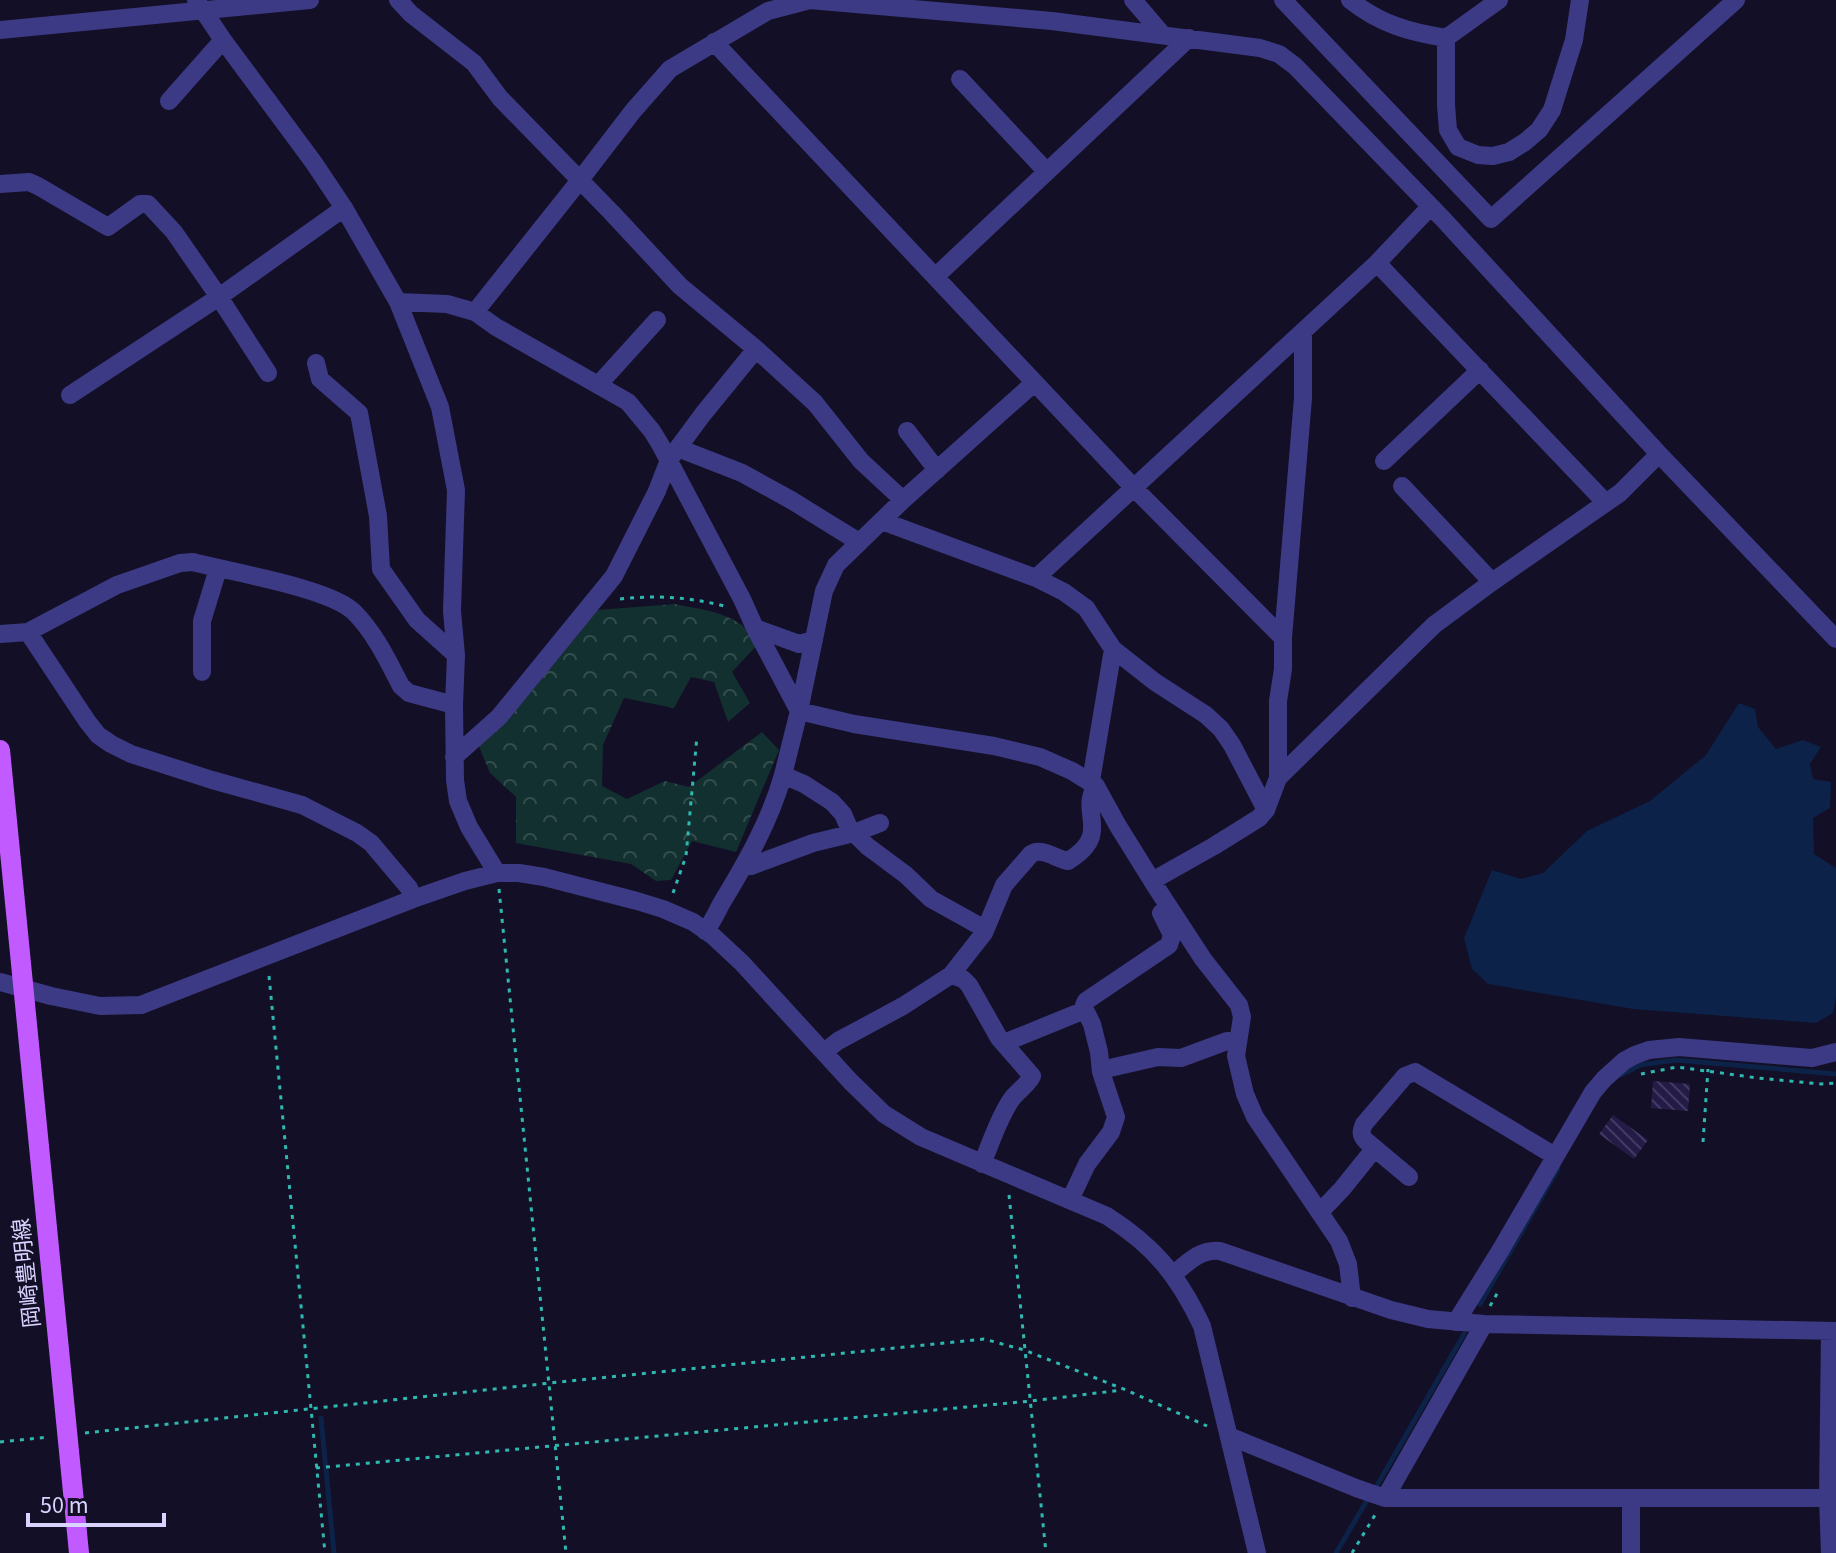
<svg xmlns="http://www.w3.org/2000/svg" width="1836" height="1553" viewBox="0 0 1836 1553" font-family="'Source Sans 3','Noto Sans JP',sans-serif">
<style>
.forest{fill:url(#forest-crowns)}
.water{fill:#0c2248}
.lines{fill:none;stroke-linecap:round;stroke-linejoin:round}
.stream{stroke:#0c2248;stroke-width:5}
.building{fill:url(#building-back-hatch)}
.path{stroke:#2fb8b0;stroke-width:3;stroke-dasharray:4 6;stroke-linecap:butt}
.minor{stroke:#3d3a85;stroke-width:18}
.major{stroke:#c25bff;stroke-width:20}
.labels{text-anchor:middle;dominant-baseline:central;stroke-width:6;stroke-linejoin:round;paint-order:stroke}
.street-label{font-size:22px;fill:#d9d4ff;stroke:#130f26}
</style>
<defs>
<pattern id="forest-crowns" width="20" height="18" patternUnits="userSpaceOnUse" patternTransform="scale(2)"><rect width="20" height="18" fill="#12302f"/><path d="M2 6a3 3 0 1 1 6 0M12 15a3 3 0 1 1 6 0" fill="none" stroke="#344d4e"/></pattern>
<pattern id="building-back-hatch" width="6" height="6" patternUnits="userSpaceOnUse" patternTransform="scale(2)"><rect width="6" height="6" fill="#241b47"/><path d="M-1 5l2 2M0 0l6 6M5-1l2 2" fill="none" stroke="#433b63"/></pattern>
</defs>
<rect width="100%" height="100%" fill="#130f26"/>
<path class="forest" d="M675,604c32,7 65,8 83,40l-26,28 18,31 -22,19 -14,-40 -23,-5 -17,31 -50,-10 -21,47 -1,41 25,13 38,-18 24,6 73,-55 17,18 -43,102 -44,-11 -21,39 -15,1 -25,-17 -115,-21v-46l-26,-24 -12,-29 119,-134z"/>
<path class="water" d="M1739,703l16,6 3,18 18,22 27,-9 18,7 -11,17 3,15 18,3 -1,26 -17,10 1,36 22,14v129l-3,16 -17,10 -183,-14 -145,-25 -16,-15 -8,-31 28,-68 29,9 22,-6 44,-42 63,-30 56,-46z"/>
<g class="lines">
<path class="stream" d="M1621,1075l19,-10 36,-5 160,14
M1480,1304l78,-135
M321,1418l13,135
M1375,1489l89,-155
M1336,1553l33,-56"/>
</g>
<path class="building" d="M1653,1081l37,3 -2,27 -37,-3z
M1613,1115l35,25 -14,19 -35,-25z"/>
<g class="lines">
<path class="path" d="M620,599c36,-4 69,-2 104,7
M499,889l67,664
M673,893l13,-37 11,-120
M269,976l56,577
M1641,1074l36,-7 81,11 63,6 15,-1
M1703,1142l5,-73
M1009,1195l37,358
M1490,1306l8,-14
M85,1433l465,-50 434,-44 40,11 102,40 81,36
M0,1442l49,-5
M316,1468l715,-67 91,-11
M1352,1553l23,-38"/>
<path class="minor" d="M196,0l27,40 91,123 30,45 54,94 42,105 16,83 -4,121 4,44 -2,50 1,75 3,21 11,26 28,46
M398,0l13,14 63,49 26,35 112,115 68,73 76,63 59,54 46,58 42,39
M809,0l243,21 208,27 19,6 16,12 148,153 216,235 177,185
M1133,0l30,35
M1283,0l208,219 245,-219
M1350,0c30,24 59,32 96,38l53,-38
M0,30l310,-30
M1446,38v67l2,25 10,17 20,8 15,1 16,-4 16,-10 14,-12 13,-20 22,-70 6,-40
M714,42l420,446 149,150v31l-5,32v77l-12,32 -7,8 -45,28 -62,35
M960,79l87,93
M169,101l54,-61
M0,184l29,-2 9,4 70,41 32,-23h8l26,28 45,65 -149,98
M1377,263l228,239
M935,277l254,-239
M398,302l49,2 28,8 21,15 132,75 24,29 8,13 82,155 13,29 44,16 15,-4
M475,312l105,-132 53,-69 37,-42 98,-58 42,-11
M316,363l4,16 39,34 19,103 3,53 36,51 39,35
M268,373l-49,-76 125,-89
M1034,383l-131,117 -67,65 -12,26 -25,120 55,13 140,22 46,11 32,14 24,15 22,40 38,61 47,72 36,46 3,12 -6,39 9,38 10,23 84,124 9,23 4,34
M599,384l58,-64
M907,431l30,39
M678,448l64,25 49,27 68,42
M1384,461l96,-91
M1402,486l90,96
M882,521l154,57 28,14 22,16 27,41 42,33 51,33 15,14 11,16 34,65
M1036,578l341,-315 53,-56
M755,628l44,83 -16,64
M28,632l59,89 11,14 13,9 20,10 81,26 90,25 55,28 14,10 38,45 4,11
M0,634l28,-2 89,-47 63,-22 13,-1c37,10 137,26 161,50 21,21 34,49 47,74l8,7 45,12
M1283,638l20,-240v-66
M202,672v-51l16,-52
M454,757l45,-40 115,-141 43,-85 12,-31 34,-46 53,-65
M1278,778l156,-153 58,-43 128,-89 39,-39
M1091,781l22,-132
M743,866h8l62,-23 41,-10 26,-10
M705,931c7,-8 11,-17 16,-27 25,-41 49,-83 62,-129l21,9 28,18 11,12 6,14 18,18 39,29 25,24 54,30
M951,975l33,-42 20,-48 27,-31c12,-7 25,5 37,7 45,-27 10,-49 28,-75
M0,982l51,14 49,10 41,-1 272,-106 52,-18 32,-8h22l25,4 93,24 26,8 30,13 20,14 29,27 109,119 33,32 37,23 186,79c47,30 71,59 95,110l55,227
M1085,1010l-1,-5 2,-4 83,-56 3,-10 -11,-22
M1004,1043l81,-33 7,14 7,28 2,20 15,45 -5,15 -24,32 -17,36
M824,1052l14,-11 65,-35 48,-31 12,4 6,6 30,53 33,38c-5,10 -15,15 -21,24 -13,19 -20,43 -29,64
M1101,1070l57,-13 23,1 46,-17h11
M1409,1177l-43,-36c-6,-6 -5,-10 -2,-17l41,-48 10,-4 140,84
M1320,1212l22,-23 33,-41
M1174,1274c14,-12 26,-25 46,-23l171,59 37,9 56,5 352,7
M1456,1322l44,-71 93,-159 11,-13 20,-18 11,-6 14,-5 30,-3 133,11 24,-6
M1229,1436l127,52 29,10h451
M1385,1498l99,-174
M1631,1498v55
M1830,1553l-2,-55 2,-167"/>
<path class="major" d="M0,750l79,803"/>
</g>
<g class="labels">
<g class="street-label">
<text transform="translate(27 1273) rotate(-96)">岡崎豊明線</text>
</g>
</g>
<path d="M28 1513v12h136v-12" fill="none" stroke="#d9d4ff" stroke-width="4"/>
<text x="40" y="1513" font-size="24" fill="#d9d4ff" stroke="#130f26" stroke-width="6" paint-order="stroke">50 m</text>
</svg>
